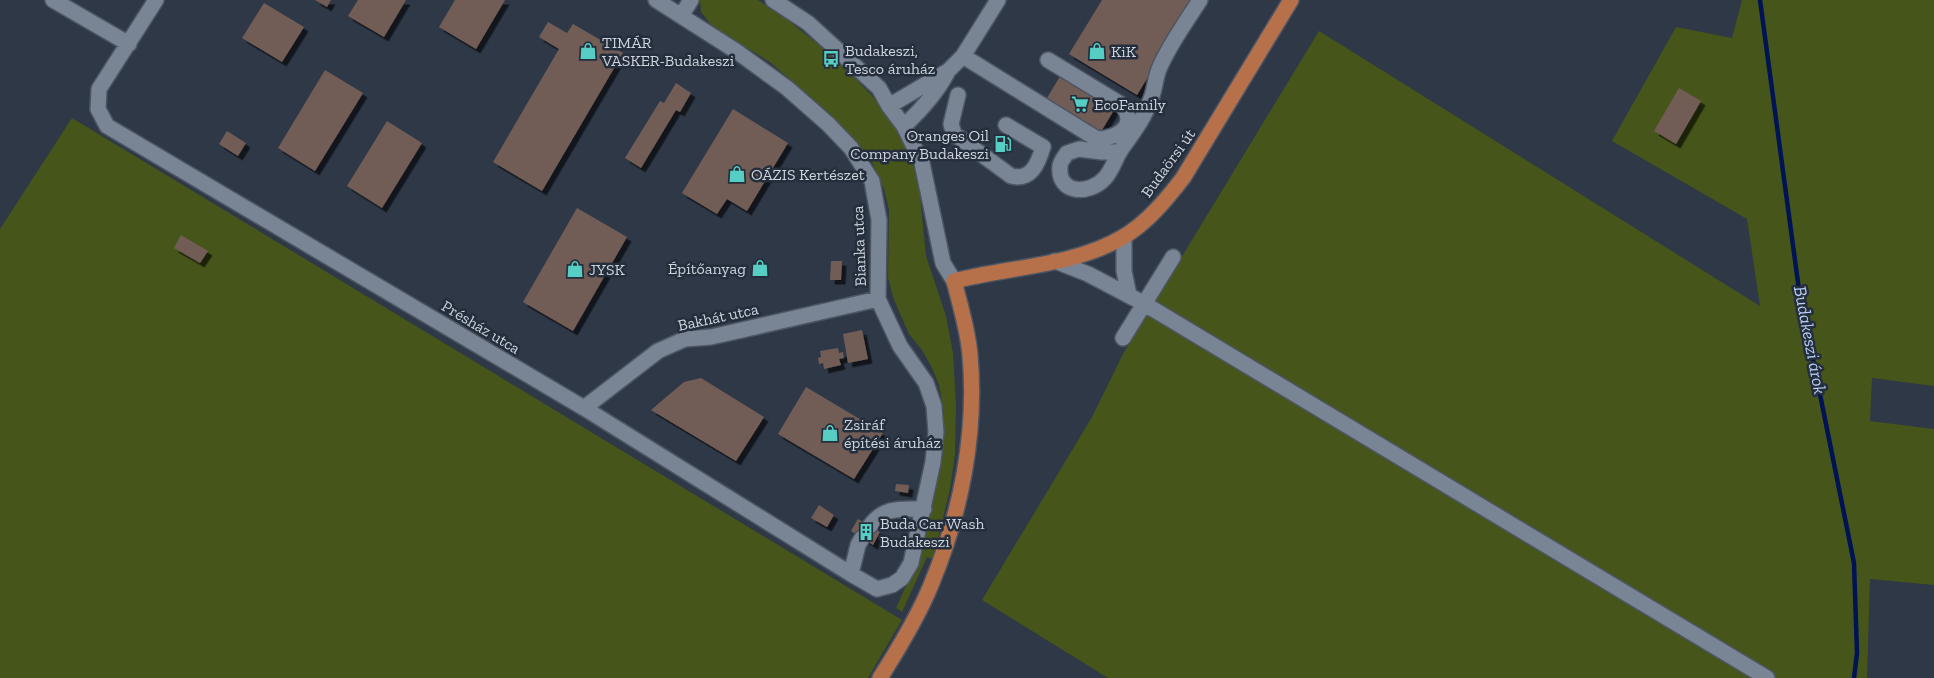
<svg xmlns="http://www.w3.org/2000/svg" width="1934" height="678" viewBox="0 0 1934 678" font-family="'Zilla Slab',serif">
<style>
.green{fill:#46551a}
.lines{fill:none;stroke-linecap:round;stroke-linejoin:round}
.stream{stroke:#001354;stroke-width:4.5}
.building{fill:#725d57;filter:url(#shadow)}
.minor-casing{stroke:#4d5562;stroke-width:18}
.major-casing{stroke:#4d5562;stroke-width:18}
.minor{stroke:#798495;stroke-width:15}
.major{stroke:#b7714a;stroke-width:15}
.labels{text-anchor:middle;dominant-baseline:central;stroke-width:5;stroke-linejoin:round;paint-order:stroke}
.poi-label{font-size:16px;fill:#ced4dd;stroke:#252e3c;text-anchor:start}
.street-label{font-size:16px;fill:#ced4dd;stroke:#252e3c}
.water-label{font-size:18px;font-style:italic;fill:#b8cef6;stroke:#252e3c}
</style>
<defs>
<filter id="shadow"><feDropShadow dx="4.5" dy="4.5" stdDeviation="0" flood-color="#0009"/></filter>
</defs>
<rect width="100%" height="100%" fill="#2e3847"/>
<path class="green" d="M700,0h58l31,21 46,37 39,40 12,14 19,28 8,17 6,27 7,72 20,60 7,37 3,52 -1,49 -5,35 -17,70 -6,-2 -25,55 -6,-4 25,-55 17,-74 5,-37 1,-29 -5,-28 -7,-17 -10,-18 -13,-16 -15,-34 -6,-22 1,-68 -5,-21 -15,-33 -20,-22 -20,-21 -58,-50 -59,-37 -11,-14z
M1742,0h192v386l-62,-8 -2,43 64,8v156l-64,-6 -3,99h-759l-126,-78 110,-183 31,-63 24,-40 172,-283 441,275 -13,-87 -135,-78 64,-114 56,11z
M72,118l830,502 -34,58h-868v-449z"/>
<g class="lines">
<path class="stream" d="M1760,0l39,290 55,273 3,90 -3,25"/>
</g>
<path class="building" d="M315,0h16l-4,7z
M358,0h48l-22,37 -36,-21z
M455,0h50l-29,49 -37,-22z
M1102,0h93l-58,95 -68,-41z
M264,3l40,24 -22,35 -40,-24z
M548,22l19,11 6,-9 50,29 -81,138 -49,-29 66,-113 -20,-12z
M325,70l38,23 -48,78 -37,-23z
M1062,73l55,32 -18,30 -55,-32z
M676,83l15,10 -11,19 -4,-2 -35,58 -16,-10 35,-57 4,2z
M1679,88l22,13 -25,43 -22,-13z
M733,109l55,34 -41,68 -20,-12 -10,15 -35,-21z
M387,121l35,22 -40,65 -35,-22z
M227,131l19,12 -8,13 -19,-12z
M577,208l50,29 -54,94 -50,-29z
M181,235l27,16 -8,12 -26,-15z
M831,261h11l-1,19h-11z
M862,330l6,29 -20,4 -5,-29z
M838,348l1,5 4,-1 1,6 -5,1 2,6 -17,4 -1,-6 -4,1 -1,-6 3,-1 -1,-6z
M701,378l63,39 -28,44 -85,-51 33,-28z
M806,387l77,46 -29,46 -76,-45z
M896,484l13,1 -1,8 -13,-2z
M819,505l15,10 -7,12 -16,-9z
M858,519l22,13 -7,13 -22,-14z"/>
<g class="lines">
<g class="minor-casing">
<path id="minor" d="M53,0l76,44
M156,0l-57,89 -1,20 9,17 477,282 267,166 26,15 15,-4 10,-7 9,-15 22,-101 3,-30 -2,-26 -8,-23 -26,-37 -22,-47 1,-79 -7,-39 -21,-33 -23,-24 -41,-36 -51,-37 -80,-51
M773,0l35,23 71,65 10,18 15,20 18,37 21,100 11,18
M681,16l10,-16
M963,56l134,83c20,-1 42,-13 25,-34l-74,-45
M958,95l-7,29 3,10 57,42c20,5 27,-12 32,-29l-37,-22
M889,106l59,-35 15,-15 35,-56
M904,126c17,-16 32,-32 43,-53
M1120,152h-18l-23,-3 -12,4c-2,3 -7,9 -7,13 -3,29 30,29 45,12 7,-8 10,-18 15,-27 12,-17 24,-32 31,-52 4,-10 4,-20 8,-30 10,-24 27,-47 41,-69
M1124,237v34l5,24
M1055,261l33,13 55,29 624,375
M1123,338l50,-81
M584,408l74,-57 27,-12 26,-2 167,-38
M870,526c14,-20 32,-17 54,-17
M851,574l7,-29 4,-7"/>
</g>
<g class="major-casing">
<path id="major" d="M880,678c19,-30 38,-61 51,-93 30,-72 46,-152 39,-230 -2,-25 -10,-50 -16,-74 54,-14 121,-15 169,-44 24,-14 43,-37 60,-59l108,-178"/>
</g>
<use href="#minor" class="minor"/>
<use href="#major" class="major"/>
</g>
<defs>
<g id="shop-bare" transform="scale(1.35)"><path d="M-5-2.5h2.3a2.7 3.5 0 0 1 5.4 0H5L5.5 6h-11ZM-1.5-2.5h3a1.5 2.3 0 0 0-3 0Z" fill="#56cec3" stroke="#252e3c" stroke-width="2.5" paint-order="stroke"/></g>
<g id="bus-bare" transform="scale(1.35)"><path d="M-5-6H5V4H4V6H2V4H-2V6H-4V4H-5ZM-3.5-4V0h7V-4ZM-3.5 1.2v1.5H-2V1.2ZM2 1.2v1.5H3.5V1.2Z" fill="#56cec3" stroke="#252e3c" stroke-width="2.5" paint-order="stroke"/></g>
<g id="supermarket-bare" transform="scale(1.35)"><path d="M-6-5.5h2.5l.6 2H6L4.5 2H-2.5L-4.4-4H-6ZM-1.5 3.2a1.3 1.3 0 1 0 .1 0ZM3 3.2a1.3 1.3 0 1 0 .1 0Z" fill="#56cec3" stroke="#252e3c" stroke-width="2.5" paint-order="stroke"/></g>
<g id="fuel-bare" transform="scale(1.35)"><path d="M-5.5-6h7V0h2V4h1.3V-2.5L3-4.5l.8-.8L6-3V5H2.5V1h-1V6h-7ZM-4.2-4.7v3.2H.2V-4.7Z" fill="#56cec3" stroke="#252e3c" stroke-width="2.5" paint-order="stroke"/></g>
<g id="building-bare" transform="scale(1.35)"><path d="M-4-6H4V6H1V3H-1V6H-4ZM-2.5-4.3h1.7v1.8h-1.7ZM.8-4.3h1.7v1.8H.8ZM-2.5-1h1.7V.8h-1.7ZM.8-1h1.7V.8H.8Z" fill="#56cec3" stroke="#252e3c" stroke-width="2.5" paint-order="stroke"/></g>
</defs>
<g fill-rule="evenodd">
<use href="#shop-bare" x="588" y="51"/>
<use href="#shop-bare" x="1097" y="51"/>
<use href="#bus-bare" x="831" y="59"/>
<use href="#supermarket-bare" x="1080" y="104"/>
<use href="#fuel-bare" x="1003" y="144"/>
<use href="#shop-bare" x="737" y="174"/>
<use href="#shop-bare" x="760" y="268"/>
<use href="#shop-bare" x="575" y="269"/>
<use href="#shop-bare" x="830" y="433"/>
<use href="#building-bare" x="866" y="532"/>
</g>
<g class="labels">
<g class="poi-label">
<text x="602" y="42">TIMÁR<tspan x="602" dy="18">VASKER-Budakeszi</tspan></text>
<text x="845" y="50">Budakeszi,<tspan x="845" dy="18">Tesco áruház</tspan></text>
<text x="1111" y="51">KiK</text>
<text x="1094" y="104">EcoFamily</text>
<text x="989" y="135" text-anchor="end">Oranges Oil<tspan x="989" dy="18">Company Budakeszi</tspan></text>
<text x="751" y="174">OÁZIS Kertészet</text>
<text x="746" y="268" text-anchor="end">Építőanyag</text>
<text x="589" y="269">JYSK</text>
<text x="844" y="424">Zsiráf<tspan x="844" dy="18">építési áruház</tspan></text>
<text x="880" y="523">Buda Car Wash<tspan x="880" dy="18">Budakeszi</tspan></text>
</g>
<g class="street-label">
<text transform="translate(1168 163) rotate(-54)">Budaörsi út</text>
<text transform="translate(859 246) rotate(-92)">Bianka utca</text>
<text transform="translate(718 317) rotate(-12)">Bakhát utca</text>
<text transform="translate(481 327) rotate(31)">Présház utca</text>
</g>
<g class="water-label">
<text transform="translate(1810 340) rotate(79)">Budakeszi árok</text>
</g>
</g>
</svg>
